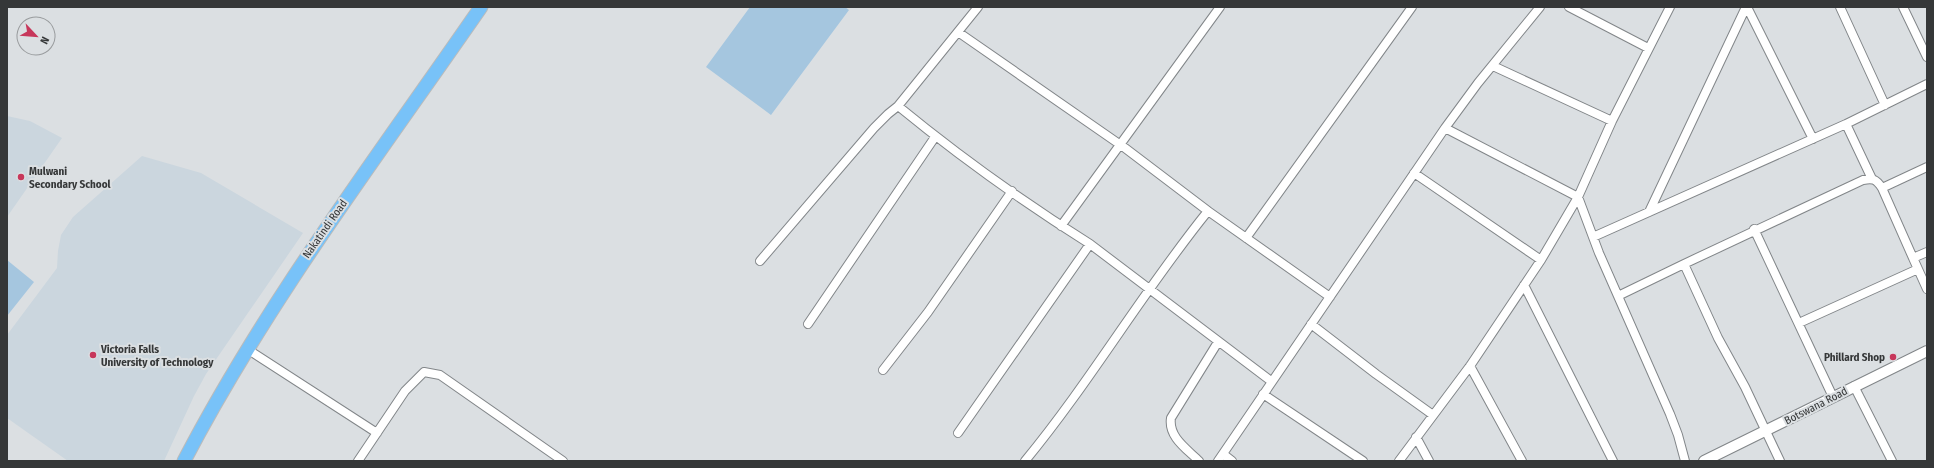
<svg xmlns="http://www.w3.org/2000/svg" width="1934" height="468" viewBox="0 0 1934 468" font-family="'Fira Sans Condensed',sans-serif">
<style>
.built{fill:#cbd6de}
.garden{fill:#a5c6df}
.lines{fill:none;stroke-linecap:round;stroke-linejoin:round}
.minor-casing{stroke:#828689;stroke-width:10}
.tertiary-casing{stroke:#828689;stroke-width:12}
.trunk-casing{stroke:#babbbb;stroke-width:15}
.minor{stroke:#fff;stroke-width:8}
.tertiary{stroke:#fff;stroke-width:10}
.trunk{stroke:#78c2f8;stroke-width:13}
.poi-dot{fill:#c7375b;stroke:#dbdfe2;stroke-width:1.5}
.labels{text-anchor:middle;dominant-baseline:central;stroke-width:4;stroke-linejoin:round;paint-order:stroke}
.poi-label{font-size:11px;font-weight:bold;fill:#353738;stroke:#dbdfe2;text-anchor:start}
.street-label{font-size:11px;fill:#353738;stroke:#dbdfe2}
</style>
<rect width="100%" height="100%" fill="#dbdfe2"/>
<path class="built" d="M7,116l23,5 32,17 -55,79z
M142,156l59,17 102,60 -97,141 -12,22 -30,65h-96l-61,-43v-83l50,-67 1,-17 3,-16 12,-18z"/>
<path class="garden" d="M750,7h95l4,3 -78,105 -65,-48z
M7,260l27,22 -27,34z"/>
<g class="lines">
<g class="minor-casing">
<path id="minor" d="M1569,7l79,41
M1747,7l66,132
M1840,7l45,98
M1903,7l24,50
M958,32l167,116 83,63 122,86
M1493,66l119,55
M898,106c61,50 125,96 192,138l181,137
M1846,124l26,55
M1445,128l133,69 21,56 71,161 8,21 7,26
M1414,173l127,87
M1882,188l45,-21
M1649,212l97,-205
M1061,226l159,-219
M1754,229l79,168
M1593,237l253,-113 81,-40
M1246,238l166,-231
M1927,252l-14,6 14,31
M760,261l114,-133 14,-14 10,-8 80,-99
M1684,264l179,-84c10,-2 13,-1 19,8l31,70
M1524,285l89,176
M1618,296l66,-32 34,74 27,49 35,74
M1799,323l119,-54
M808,324l127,-187
M1311,324l65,50 57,41
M247,349l130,84
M1470,366l52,95
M883,370l45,-58 84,-121
M1854,386l38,75
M1263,394l100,67
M958,433l132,-189
M1416,437l13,24
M1223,454l9,7
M358,461l47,-70 19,-19 16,3 123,86
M1025,461c66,-80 118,-170 183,-250
M1199,461c-12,-12 -31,-24 -28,-43l47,-76
M1218,461l227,-333 33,-45 62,-76
M1399,461l71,-95 71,-106 37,-63 34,-76 58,-114"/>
</g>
<g class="tertiary-casing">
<path id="tertiary" d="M1704,461l223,-110"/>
</g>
<g class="trunk-casing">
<path id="trunk" d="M184,461c84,-161 194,-305 297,-454"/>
</g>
<use href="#minor" class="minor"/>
<use href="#tertiary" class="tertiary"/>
<use href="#trunk" class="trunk"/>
</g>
<g class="poi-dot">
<circle cx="21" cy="177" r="4"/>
<circle cx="93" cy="355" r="4"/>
<circle cx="1893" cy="357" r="4"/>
</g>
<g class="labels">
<g class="poi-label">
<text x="29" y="171">Mulwani<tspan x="29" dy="13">Secondary School</tspan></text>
<text x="101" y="349">Victoria Falls<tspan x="101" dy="13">University of Technology</tspan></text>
<text x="1885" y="357" text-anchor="end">Phillard Shop</text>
</g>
<g class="street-label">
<text transform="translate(325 229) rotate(-55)">Nakatindi Road</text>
<text transform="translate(1816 406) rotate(-27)">Botswana Road</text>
</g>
</g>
<rect width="1934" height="468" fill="none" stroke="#353738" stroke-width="16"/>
<g transform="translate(36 36) rotate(116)"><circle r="19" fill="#dbdfe2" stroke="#999c9e"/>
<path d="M0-3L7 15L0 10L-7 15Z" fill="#c7375b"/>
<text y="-6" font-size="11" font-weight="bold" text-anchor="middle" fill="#353738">N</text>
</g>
</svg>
